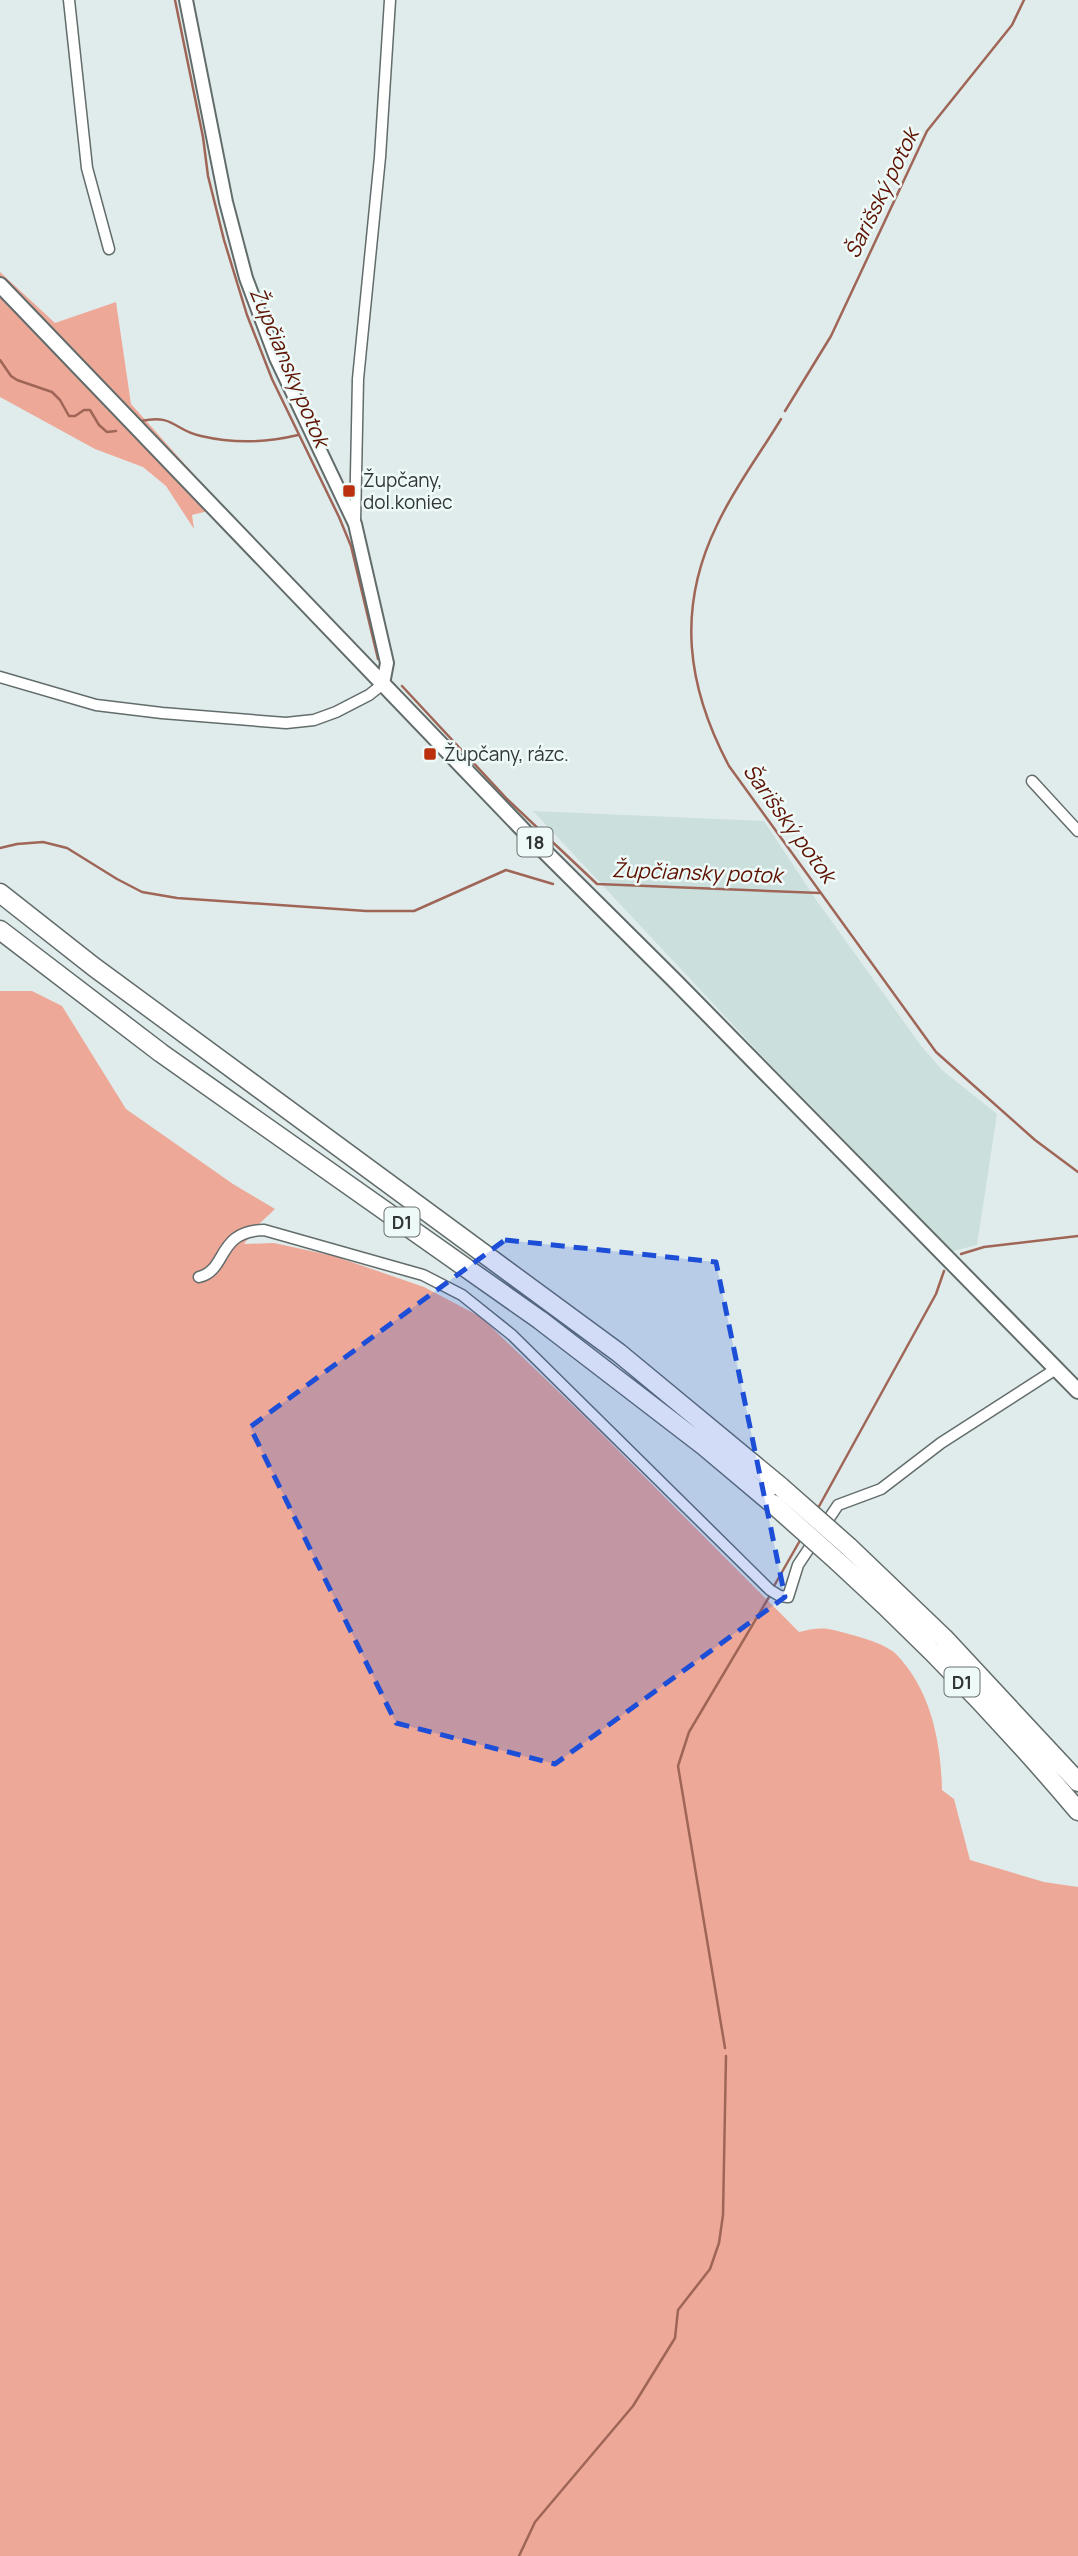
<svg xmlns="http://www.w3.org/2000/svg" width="1078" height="2556" viewBox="0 0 1078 2556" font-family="Manrope,sans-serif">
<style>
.built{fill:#cbdfdd}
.green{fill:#eda898}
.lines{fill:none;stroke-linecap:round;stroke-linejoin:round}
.stream{stroke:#9f6658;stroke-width:2.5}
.minor-casing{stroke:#626c6b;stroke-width:13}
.tertiary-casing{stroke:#626c6b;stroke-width:16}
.primary-casing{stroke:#626c6b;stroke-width:18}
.motorway-casing{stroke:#626c6b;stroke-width:21}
.minor{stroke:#fff;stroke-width:10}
.tertiary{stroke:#fff;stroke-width:12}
.primary{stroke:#fff;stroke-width:14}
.motorway{stroke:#fff;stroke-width:18}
.motorway-bridge-casing{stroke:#626c6b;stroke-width:21;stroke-linecap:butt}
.motorway-bridge{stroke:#fff;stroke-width:18}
.marked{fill:#1d4ed8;fill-opacity:0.2;stroke:#1d4ed8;stroke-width:5;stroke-dasharray:14 9;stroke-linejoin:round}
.poi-dot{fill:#bb300e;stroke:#eefaf8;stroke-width:2.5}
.labels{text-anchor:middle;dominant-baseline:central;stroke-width:5;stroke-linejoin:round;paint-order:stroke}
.shield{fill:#eefaf8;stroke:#6a7170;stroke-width:2}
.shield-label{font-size:18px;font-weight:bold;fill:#323636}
.poi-label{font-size:19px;fill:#323636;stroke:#eefaf8;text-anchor:start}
.water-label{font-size:21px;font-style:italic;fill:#5e1202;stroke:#eefaf8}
</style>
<rect width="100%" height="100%" fill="#e0eceb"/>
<path class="built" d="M533,811l231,10 53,80 105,146 21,24 54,43 -20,131 -24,6 -188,-192z"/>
<path class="green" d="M0,272l55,51 61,-21 15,102 85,95 -8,12 -16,4 2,14 -28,-43 -23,-19 -48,-18 -95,-52z
M0,991h32l30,15 64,103 107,75 42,25 -17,16 -14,19 30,-1 60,13 90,31 57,30 105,101 213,214c24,-6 29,-4 53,3 12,3 35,10 44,19 35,36 45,88 46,136l12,9 16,61 74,22 34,5v669h-1078z"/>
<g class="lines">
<path class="stream" d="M175,0l28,137 5,39 16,64 23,75 25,64 67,138 12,29 27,113
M0,360l11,16 6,4 35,12 8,8 9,16h6l9,-6h6l9,15 8,7 9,-1
M785,411l46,-75 96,-205 85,-106 12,-25
M781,419c-21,35 -47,69 -64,106 -41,84 -30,162 12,241l207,286 99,88 43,32
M141,421c34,-7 32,9 60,15 34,8 64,7 97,-1
M402,686l105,113 90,85 223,9
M0,848l17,-4 26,-2 24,6 50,31 25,13 35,6 189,13h48l92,-41 47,14
M961,1254l23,-7 94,-11
M817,1510l119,-216 8,-23
M774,1586l28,-49
M725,2048l-47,-282 11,-34 80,-135
M519,2556l16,-34 98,-116 42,-68 3,-28 32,-41 9,-26 4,-28 3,-159"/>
<g class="minor-casing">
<path id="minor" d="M69,0l18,168 22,81
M355,523l3,-144 22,-222 10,-157
M0,677l96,28 66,8 124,10 28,-3 22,-8 33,-17 14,-11
M1032,781l46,50
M199,1277c29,-7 17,-46 65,-47l159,45 39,20 50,40 258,255 10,6 8,1 10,-32 40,-60 43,-16 60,-46 115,-74"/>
</g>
<g class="tertiary-casing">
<path id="tertiary" d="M186,0l40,202 20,76 30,80 79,166 32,139 -4,21"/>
</g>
<g class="primary-casing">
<path id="primary" d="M0,285l526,548 149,148 403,410"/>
</g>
<g class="motorway-casing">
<path id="motorway" d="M0,893l94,74 525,386 162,134
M0,930l161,123 379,267 164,126 69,58
M849,1547l95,91 134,144
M837,1561c86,78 166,161 241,250"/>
</g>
<use href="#minor" class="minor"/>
<use href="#tertiary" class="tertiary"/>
<use href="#primary" class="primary"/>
<use href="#motorway" class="motorway"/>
<g class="motorway-bridge-casing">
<path id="motorway-bridge" d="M781,1487l68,60
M773,1504l64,57"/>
</g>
<use href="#motorway-bridge" class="motorway-bridge"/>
</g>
<path class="marked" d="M505,1240l211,22 69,335 -230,167 -159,-41 -146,-296z"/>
<g class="poi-dot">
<rect x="342" y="484" width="14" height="14" rx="3.5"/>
<rect x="423" y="747" width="14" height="14" rx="3.5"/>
</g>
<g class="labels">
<g class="shield">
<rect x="517.5" y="827.5" width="35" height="29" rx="5"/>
<rect x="384.5" y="1207.5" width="35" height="29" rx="5"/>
<rect x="944.5" y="1667.5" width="35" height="29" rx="5"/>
</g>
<g class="shield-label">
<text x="535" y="842">18</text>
<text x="402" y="1222">D1</text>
<text x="962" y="1682">D1</text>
</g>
<g class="poi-label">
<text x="363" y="480">Župčany,<tspan x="363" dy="22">dol.koniec</tspan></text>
<text x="444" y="754">Župčany, rázc.</text>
</g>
<g class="water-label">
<text transform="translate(881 193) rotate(-64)">Šarišský potok</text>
<text transform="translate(290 367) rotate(67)">Župčiansky potok</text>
<text transform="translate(790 823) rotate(54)">Šarišský potok</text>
<text transform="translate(697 872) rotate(2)">Župčiansky potok</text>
</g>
</g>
</svg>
